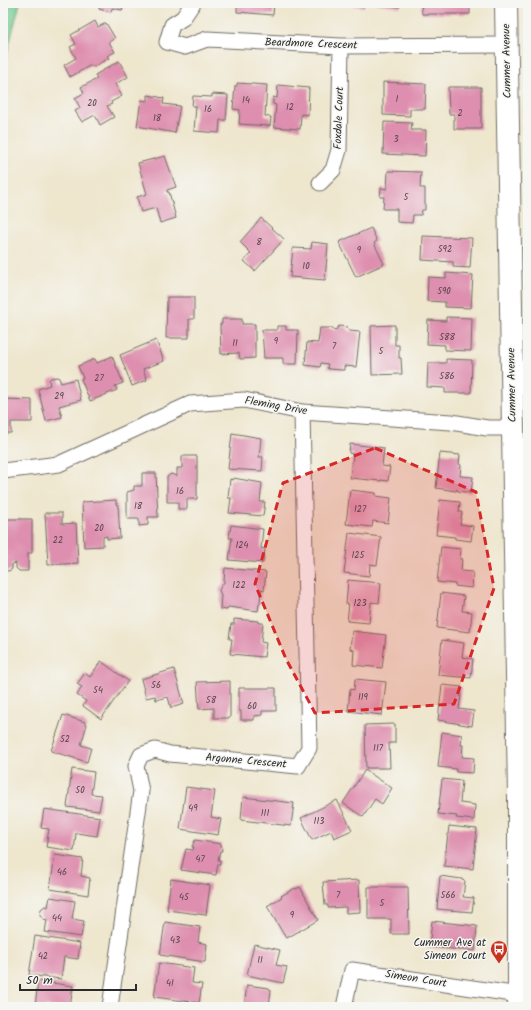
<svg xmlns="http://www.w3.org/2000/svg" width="531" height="1010" viewBox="0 0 531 1010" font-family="Kalam,sans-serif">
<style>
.green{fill:#72cb91;stroke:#4e7b5e}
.building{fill:#de8faf}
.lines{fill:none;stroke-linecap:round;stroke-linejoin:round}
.street-casing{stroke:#6f6c64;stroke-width:17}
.secondary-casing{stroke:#6f6c64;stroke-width:24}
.street{stroke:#fff;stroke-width:15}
.secondary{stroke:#fff;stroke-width:22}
.marked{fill:#d62828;fill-opacity:0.2;stroke:#d62828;stroke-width:3;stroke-dasharray:8 5;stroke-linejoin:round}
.labels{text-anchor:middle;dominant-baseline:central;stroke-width:3;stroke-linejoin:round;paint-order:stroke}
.number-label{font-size:9px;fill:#58444c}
.street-label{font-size:11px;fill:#2b2b2b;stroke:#f6f6f2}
.poi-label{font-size:11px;fill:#2b2b2b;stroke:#f6f6f2;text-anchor:end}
</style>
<rect width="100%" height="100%" fill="#f6f6f2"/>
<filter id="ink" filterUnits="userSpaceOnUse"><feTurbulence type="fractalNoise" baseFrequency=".025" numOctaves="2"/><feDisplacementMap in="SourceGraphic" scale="8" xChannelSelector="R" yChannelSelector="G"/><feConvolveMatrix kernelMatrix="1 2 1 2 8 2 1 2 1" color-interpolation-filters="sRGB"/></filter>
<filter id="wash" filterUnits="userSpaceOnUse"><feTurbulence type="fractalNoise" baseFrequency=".012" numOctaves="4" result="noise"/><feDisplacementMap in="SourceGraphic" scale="16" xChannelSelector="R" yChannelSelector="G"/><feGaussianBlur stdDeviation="0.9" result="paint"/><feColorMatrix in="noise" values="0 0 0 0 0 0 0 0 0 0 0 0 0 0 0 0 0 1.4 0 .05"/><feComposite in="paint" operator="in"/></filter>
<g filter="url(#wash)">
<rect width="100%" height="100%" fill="#eee6cd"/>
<path class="green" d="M3,3h17l-17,66z"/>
<g id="blocks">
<path class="building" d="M100,3h24l-2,7 -10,-2 -1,4 -12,-3z
M237,3h37l-1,12 -36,-3z
M318,3h10v3z
M332,3h32v4l-32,-3z
M373,3h28l-1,4z
M421,3h49v11h-48z
M95,21l3,6 8,-4 9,15 -6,4 6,10 -8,4 2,2 -16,9 -2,-2 -21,12 -6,-12 12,-7 -6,-11 6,-3 -5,-9z
M119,61l9,16 -13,7 7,12 -11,6 1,2 -5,2 7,11 -14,8 -5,-10 -13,7 -7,-11 5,-3 -5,-10 9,-5 -3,-6 16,-8 -2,-4z
M383,82l43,2 -1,25h-15v7l-27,-1z
M237,83l30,2 -2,31 6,1 -1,9 -31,-2 1,-14 -7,-1 2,-23h2z
M278,85l31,3 -1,27 -7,-1 -1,15 -26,-2 2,-22 -3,-1v-7l4,1z
M448,87h33v42h-27v-15h-5z
M212,94l16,1 -2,25h-6l-1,13 -25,-2 2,-25h-4l1,-10 19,1z
M148,95l16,3 -1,6 17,2 -5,27 -38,-7 4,-26 7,1z
M384,122l28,1 -1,7h15l-1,26 -42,-2z
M165,156l11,31 -9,3v2h2l7,26 -16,5 -4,-15 -15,4 -4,-15 10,-3 -9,-31z
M388,171l33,1 -1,16h5v22h-3l-1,5h-8l-1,8 -15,-1v-13h-14l1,-12h-4l1,-9 6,1z
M261,218l23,21 -29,32 -11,-10 7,-8 -11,-11z
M371,228l6,13 -3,2 10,21 -28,13 -17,-35z
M423,236l49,2 -2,30 -17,-1v-5l-31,-2z
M312,242l16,2 -3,36 -35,-3 3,-29 18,1z
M446,273l27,2 -2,33 -26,-1v-5l-18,-1 1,-24 18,1z
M167,297h27v22h-5v19h-23z
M446,317l26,1 -1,33 -26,-1v-5l-18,-1 1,-24 18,1z
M222,319h20v5h13v34l-15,1 -1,-6 -18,1 -1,-30h2z
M395,325v20h4v13h2l1,16 -30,1 -1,-49z
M277,326h9v4h12l-1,34h-14v-6h-19l-2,-28h15z
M339,326l8,1 2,4 11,1 -4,35 -12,-1v4h-2l-13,-1 -2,-1 1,-4 -7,-1 -1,4 -15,-2 2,-23 11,1 2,-15h13v1l3,1z
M156,340l8,21 -21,8 4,11 -15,6 -12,-31z
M112,356l11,27 -8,3 2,4 -27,11 -9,-22 2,-1 -5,-12 17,-7 2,4z
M446,359l26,1 -1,33h-26v-5l-18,-1 1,-24h18z
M57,377l2,1 2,5 15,-4 5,21 -22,6 3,11 -16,4 -8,-32 12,-4 -1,-5 2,-2z
M3,399l29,1v22h-21v11h-8z
M232,433l29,5 -2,19h4l-1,14 -34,-2z
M350,444l34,4 -2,18 8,1 -2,14 -7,-1v1l-31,-3 3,-24 -4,-1z
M440,453l20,2 -1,9 2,1 -1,11 13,1 -2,16 -13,-2 -1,-2 -1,2 -20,-3z
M182,456h15v43h-10v10h-9v-7h-11v-25l4,-3 6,2v-8h5z
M142,473h14l2,44h-10v8l-9,1v-7h-12v-27l7,-2v-4h8z
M233,478l29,5 -2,19h5l-2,14 -34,-3 2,-15h-3l2,-19 3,1z
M350,490l26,3v3l15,2 -3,25 -15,-2 -1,6 -26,-3z
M116,500v4h2l2,34 -13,1v-3l-4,1v9l-19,1 -2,-45z
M440,500l20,2 -1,10h3l-2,12 13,2 -2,15 -16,-2v-2l-19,-2z
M45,513h17v11l14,-1 2,40 -30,2z
M3,519h29v34h-4v18h-9l-3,-3v-5l-4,1v5l-3,2 -6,-1z
M231,525l32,4 -2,19 4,1 -2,14 -34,-3 3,-22h-3z
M349,533l32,4 -4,28 -7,-1 -1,12 -25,-3z
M441,547l20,2 -1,10h2l-1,12 12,1 -1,16 -17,-2v-2l-18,-2z
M225,568l41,4 -2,18 -3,-1 -1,15h-1l-1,7 -30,-4 -1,3 -7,-1 1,-14 -2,-5 5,-8z
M348,580l33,3 -2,20 -8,-1 -2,21 -22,-2 2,-17h-3z
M441,593l23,3 -2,15 10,1 -2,20 -33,-4z
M234,619l24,2v2h5l-2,19 5,1 -2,14 -34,-3 2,-15h-3l2,-15h3z
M352,631l34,4 -4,33 -29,-3 1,-15 -4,-1z
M442,640l22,3 -2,14 11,2 -2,19 -33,-3z
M101,661l27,20 -27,38 -18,-13 3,-5 -9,-6 5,-8 -5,-3 8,-11 5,4z
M174,669l10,35 -13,4 -3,-11 -12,3 -1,-4 -9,2 -5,-19z
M355,679l31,3 -4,33 -34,-4 2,-22 4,1z
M230,681v37h-16v-10l-15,1 -2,-27z
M442,685l20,2 -3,22 15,2 -2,15 -34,-6z
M239,688h37v23h-14v4l-8,1v4h-13v-9h-2z
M63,715l22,7v2h2l-6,21 10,3 -4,14 -36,-11z
M395,724v19h-6l1,25h-24l-1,-43z
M442,732l20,3 -1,10h2l-1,12 12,1 -1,15 -17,-1v-3l-18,-2z
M72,769l22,3 -3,22 11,1 -3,16 -32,-4z
M365,770l27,18 -10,16 -7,-5 -12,18 -20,-14z
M442,779l20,2 -2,22 15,2 -1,15 -18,-2 1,-2 -19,-2z
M186,787l29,4 -4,26 10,2 -3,16 -38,-6z
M243,797l51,6 -3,23 -50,-6z
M337,800l15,30 -18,8 -3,-7 -19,9 -11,-22z
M44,809l56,8 -3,19 -21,-3 -2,18 -28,-4 3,-18 -8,-1z
M449,826l28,3 -4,40 -29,-3z
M195,840l26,4 1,7h-2l-2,9h2v4h-2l-2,11 -35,-5 5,-21 7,1 1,-3h-2z
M55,855l28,4 -2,17 9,2 -2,17 -38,-6z
M440,876l22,3v1l3,1 -2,16 11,1 -2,14 -35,-3z
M171,879l39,6 -4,30 -39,-5z
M359,880l1,32 -14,1v-6l-18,1v-3h-3l-2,-23z
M300,887l18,33 -31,18 -2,-3h-1l-17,-29 15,-9 -1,-1 14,-8 1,1z
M368,887h40l1,47h-18v-15h-23z
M50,897l25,4 -3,18 12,2 -3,16 -36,-5 2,-12 -4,-1 -3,-4 1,-6 4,-3 3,1z
M432,921l45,5 -2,25 -46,-4z
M165,922l35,5 -2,15 9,2 -2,18 -45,-7z
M35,936l45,7 -2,16 -14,-2 -3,22 -32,-4z
M254,944l26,6 -4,15 11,2 -4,16 -36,-8z
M159,963l35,5 -2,15 10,1 -3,19 -45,-6z
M38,981l35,5 -3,21h-35z
M247,985l22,3v1l2,1 -2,16 4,1h-29z"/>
</g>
</g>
<g filter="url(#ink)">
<use href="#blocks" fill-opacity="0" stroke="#6f6c64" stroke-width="1"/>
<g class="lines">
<g class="street-casing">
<path id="street" d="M193,3l-10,15 -11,7 -5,17 18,5 22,-8 134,7 165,-1
M320,183l13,-13 6,-20 2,-104
M3,471l56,-7 131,-60 54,-4 58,12 149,10 36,6h26
M110,1007l31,-216 -5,-25 5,-11 14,-5 15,4 128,12 11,-18 -7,-336
M344,1007l8,-37 167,25"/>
</g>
<g class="secondary-casing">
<path id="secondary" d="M506,3l13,793v211"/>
</g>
<use href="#street" class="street"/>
<use href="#secondary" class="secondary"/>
</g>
</g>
<path class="marked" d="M375,448l101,44 18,96 -40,116 -139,9 -29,-54 -31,-75 28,-101z"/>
<defs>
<g id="bus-pin" transform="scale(0.9)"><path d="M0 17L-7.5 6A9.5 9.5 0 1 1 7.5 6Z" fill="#c8321e" stroke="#f6f6f2"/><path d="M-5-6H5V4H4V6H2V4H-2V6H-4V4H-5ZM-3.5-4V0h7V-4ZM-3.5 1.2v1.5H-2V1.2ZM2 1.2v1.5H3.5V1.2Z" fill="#fff"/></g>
</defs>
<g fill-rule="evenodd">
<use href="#bus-pin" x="499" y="949"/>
</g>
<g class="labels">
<g class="number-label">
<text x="397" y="99">1</text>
<text x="246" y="100">14</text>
<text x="92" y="103">20</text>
<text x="290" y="107">12</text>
<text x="208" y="109">16</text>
<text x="460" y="113">2</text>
<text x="157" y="118">18</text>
<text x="396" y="139">3</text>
<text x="406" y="197">5</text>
<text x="259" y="242">8</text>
<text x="445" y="249">592</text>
<text x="359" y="250">9</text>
<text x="306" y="266">10</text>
<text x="444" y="291">590</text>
<text x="447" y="337">588</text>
<text x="276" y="341">9</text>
<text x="235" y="343">11</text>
<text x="334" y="346">7</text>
<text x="381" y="351">5</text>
<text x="447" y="376">586</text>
<text x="99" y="378">27</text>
<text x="59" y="396">29</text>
<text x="180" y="491">16</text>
<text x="138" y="506">18</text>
<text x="360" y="509">127</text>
<text x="99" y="528">20</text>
<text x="58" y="540">22</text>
<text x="242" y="545">124</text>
<text x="358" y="555">125</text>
<text x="239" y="585">122</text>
<text x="360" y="603">123</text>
<text x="156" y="685">56</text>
<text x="98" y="690">54</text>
<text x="363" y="697">119</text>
<text x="211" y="700">58</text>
<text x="252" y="706">60</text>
<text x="65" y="739">52</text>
<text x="378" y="748">117</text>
<text x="80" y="790">50</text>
<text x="193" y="808">49</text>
<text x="265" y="813">111</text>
<text x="319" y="821">113</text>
<text x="200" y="859">47</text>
<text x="62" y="872">46</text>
<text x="338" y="895">7</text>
<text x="448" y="895">566</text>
<text x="184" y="897">45</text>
<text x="382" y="903">5</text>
<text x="292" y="915">9</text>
<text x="57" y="918">44</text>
<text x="175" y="940">43</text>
<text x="43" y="956">42</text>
<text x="260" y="960">11</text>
<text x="170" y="983">41</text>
</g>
<g class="street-label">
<text transform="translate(311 44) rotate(2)">Beardmore Crescent</text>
<text transform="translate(507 61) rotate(-91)">Cummer Avenue</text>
<text transform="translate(339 118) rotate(-88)">Foxdale Court</text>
<text transform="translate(512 385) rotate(-91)">Cummer Avenue</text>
<text transform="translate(276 406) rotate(10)">Fleming Drive</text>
<text transform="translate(246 761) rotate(5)">Argonne Crescent</text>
<text transform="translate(416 979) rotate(9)">Simeon Court</text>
</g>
<g class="poi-label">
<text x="486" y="943">Cummer Ave at<tspan x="486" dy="13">Simeon Court</tspan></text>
</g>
</g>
<rect width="531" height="1010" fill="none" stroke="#f6f6f2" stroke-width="16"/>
<path d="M20 984v6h116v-6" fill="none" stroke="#2b2b2b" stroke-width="2"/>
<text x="26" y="984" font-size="12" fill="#2b2b2b" stroke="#f6f6f2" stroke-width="3" paint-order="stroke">50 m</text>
</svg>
